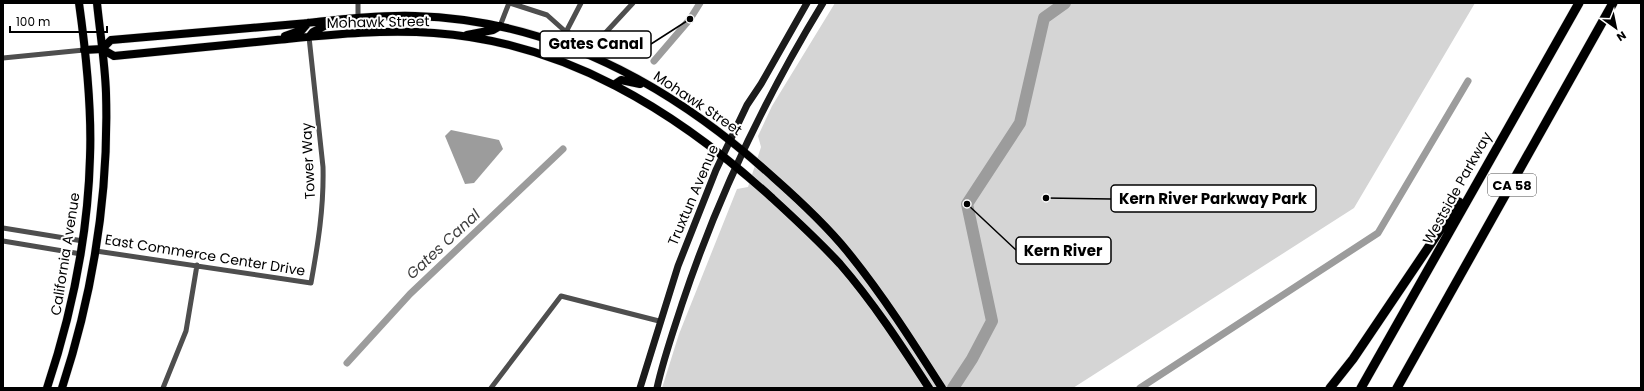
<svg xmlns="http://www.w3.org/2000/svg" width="1644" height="391" viewBox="0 0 1644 391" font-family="Poppins,sans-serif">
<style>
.green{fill:#d5d5d5}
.water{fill:#9c9c9c}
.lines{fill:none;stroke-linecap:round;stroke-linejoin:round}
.canal{stroke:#9c9c9c;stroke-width:7}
.river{stroke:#9c9c9c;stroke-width:12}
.primary-casing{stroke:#dbdbdb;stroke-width:9}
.motorway-casing{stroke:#dbdbdb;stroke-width:10}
.minor{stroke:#4e4e4e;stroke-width:5}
.secondary{stroke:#1b1b1b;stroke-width:7}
.primary{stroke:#000;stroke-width:8}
.motorway{stroke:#000;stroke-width:9}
.labels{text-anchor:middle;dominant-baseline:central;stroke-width:4;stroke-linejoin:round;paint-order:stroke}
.shield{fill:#fff;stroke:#4c4c4c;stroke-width:1}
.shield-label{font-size:13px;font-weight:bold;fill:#000}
.street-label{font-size:14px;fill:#000;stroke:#fff}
.water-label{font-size:15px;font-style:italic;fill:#3d3d3d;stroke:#fff}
.leader{fill:none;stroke:#000;stroke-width:1.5}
.callout-dot{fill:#000;stroke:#fff;stroke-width:1.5}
.callout{fill:#fff;stroke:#000;stroke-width:1.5}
.callout-label{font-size:15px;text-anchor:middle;font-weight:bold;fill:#000}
</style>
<rect width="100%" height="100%" fill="#fff"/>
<path class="green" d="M835,3h640l-121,205 -281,180h-411l17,-54 58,-145 11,-2 13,-40 -3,-11 14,-30z"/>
<path class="water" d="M451,130l48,10 4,9 -29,34 -9,1 -20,-48z"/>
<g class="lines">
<path class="canal" d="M654,61l36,-42 10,-16
M347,363l63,-69 153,-145
M1140,388l238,-155 90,-152"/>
<path class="river" d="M953,388l19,-29 20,-38 -25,-117 53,-81 24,-105 21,-15"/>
<g class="primary-casing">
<path id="primary" d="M467,35l26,-5 7,-4
M285,36l17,-6 6,-7
M309,37l4,-5 17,-9
M102,49l9,-9c62,-5 124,-11 186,-16 39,-4 79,-9 118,-8 139,4 258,70 359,162 26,23 51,46 73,73 35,43 65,90 95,137
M84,50l18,-1 12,7c54,-5 108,-11 162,-16 52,-5 105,-11 158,-7 131,9 242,78 337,164 24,22 47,43 69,67 33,38 61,81 89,124
M615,84l6,-4 19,4
M47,388c25,-75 41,-152 43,-231 2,-51 -4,-104 -11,-154
M62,388c31,-95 47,-194 44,-295 -1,-30 -6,-60 -9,-90"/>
</g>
<g class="motorway-casing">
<path id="motorway" d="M1330,388l23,-29 106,-157
M1361,388l218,-385
M1397,388l216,-385"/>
</g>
<path class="minor" d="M358,3v16
M510,3l37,12 19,17 31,10 36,-39
M500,26l9,-23
M566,32l15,-29
M3,58l81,-8
M3,228l80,13
M3,241l78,13
M96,251l215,32c7,-39 13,-76 12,-116l-14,-130
M163,388l23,-57 11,-66
M491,388l70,-92 98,25"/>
<path class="secondary" d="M640,388l38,-122 38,-96 31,-65 14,-21 46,-81
M657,388c6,-28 16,-56 25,-84 35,-105 83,-206 141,-301"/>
<use href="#primary" class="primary"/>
<use href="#motorway" class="motorway"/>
</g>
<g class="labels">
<rect class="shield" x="1488" y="174" width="48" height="22" rx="3"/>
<g class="shield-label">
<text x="1512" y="185">CA 58</text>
</g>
<g class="street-label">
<text transform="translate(378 22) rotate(-1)">Mohawk Street</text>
<text transform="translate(698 103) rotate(34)">Mohawk Street</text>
<text transform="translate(308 161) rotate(-93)">Tower Way</text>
<text transform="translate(1457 188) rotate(-61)">Westside Parkway</text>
<text transform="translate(693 195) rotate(-67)">Truxtun Avenue</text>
<text transform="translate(65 254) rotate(-81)">California Avenue</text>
<text transform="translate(205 255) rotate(9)">East Commerce Center Drive</text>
</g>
<g class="water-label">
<text transform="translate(443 244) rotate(-43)">Gates Canal</text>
</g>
</g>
<path class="leader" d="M690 19L651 44M1046 198L1111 199M967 204L1016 250"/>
<g class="callout-dot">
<circle cx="690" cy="19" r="4"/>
<circle cx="1046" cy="198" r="4"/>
<circle cx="967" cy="204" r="4"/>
</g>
<g class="callout">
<rect x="540" y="31" width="111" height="27" rx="4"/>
<rect x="1111" y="185" width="205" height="27" rx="4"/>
<rect x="1016" y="237" width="95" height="27" rx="4"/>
</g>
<g class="callout-label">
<text x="596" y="49">Gates Canal</text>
<text x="1213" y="204">Kern River Parkway Park</text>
<text x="1063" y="256">Kern River</text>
</g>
<rect width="1644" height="391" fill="none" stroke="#000000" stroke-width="8"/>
<g transform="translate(1616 28) rotate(147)" stroke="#ffffff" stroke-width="3" paint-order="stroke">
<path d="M0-3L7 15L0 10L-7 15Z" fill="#000000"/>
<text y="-6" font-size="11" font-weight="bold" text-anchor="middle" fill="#000000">N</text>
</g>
<path d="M10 26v6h97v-6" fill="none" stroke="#000000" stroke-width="2"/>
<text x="16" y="26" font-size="12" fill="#000000" stroke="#ffffff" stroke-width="3" paint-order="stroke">100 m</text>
</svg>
